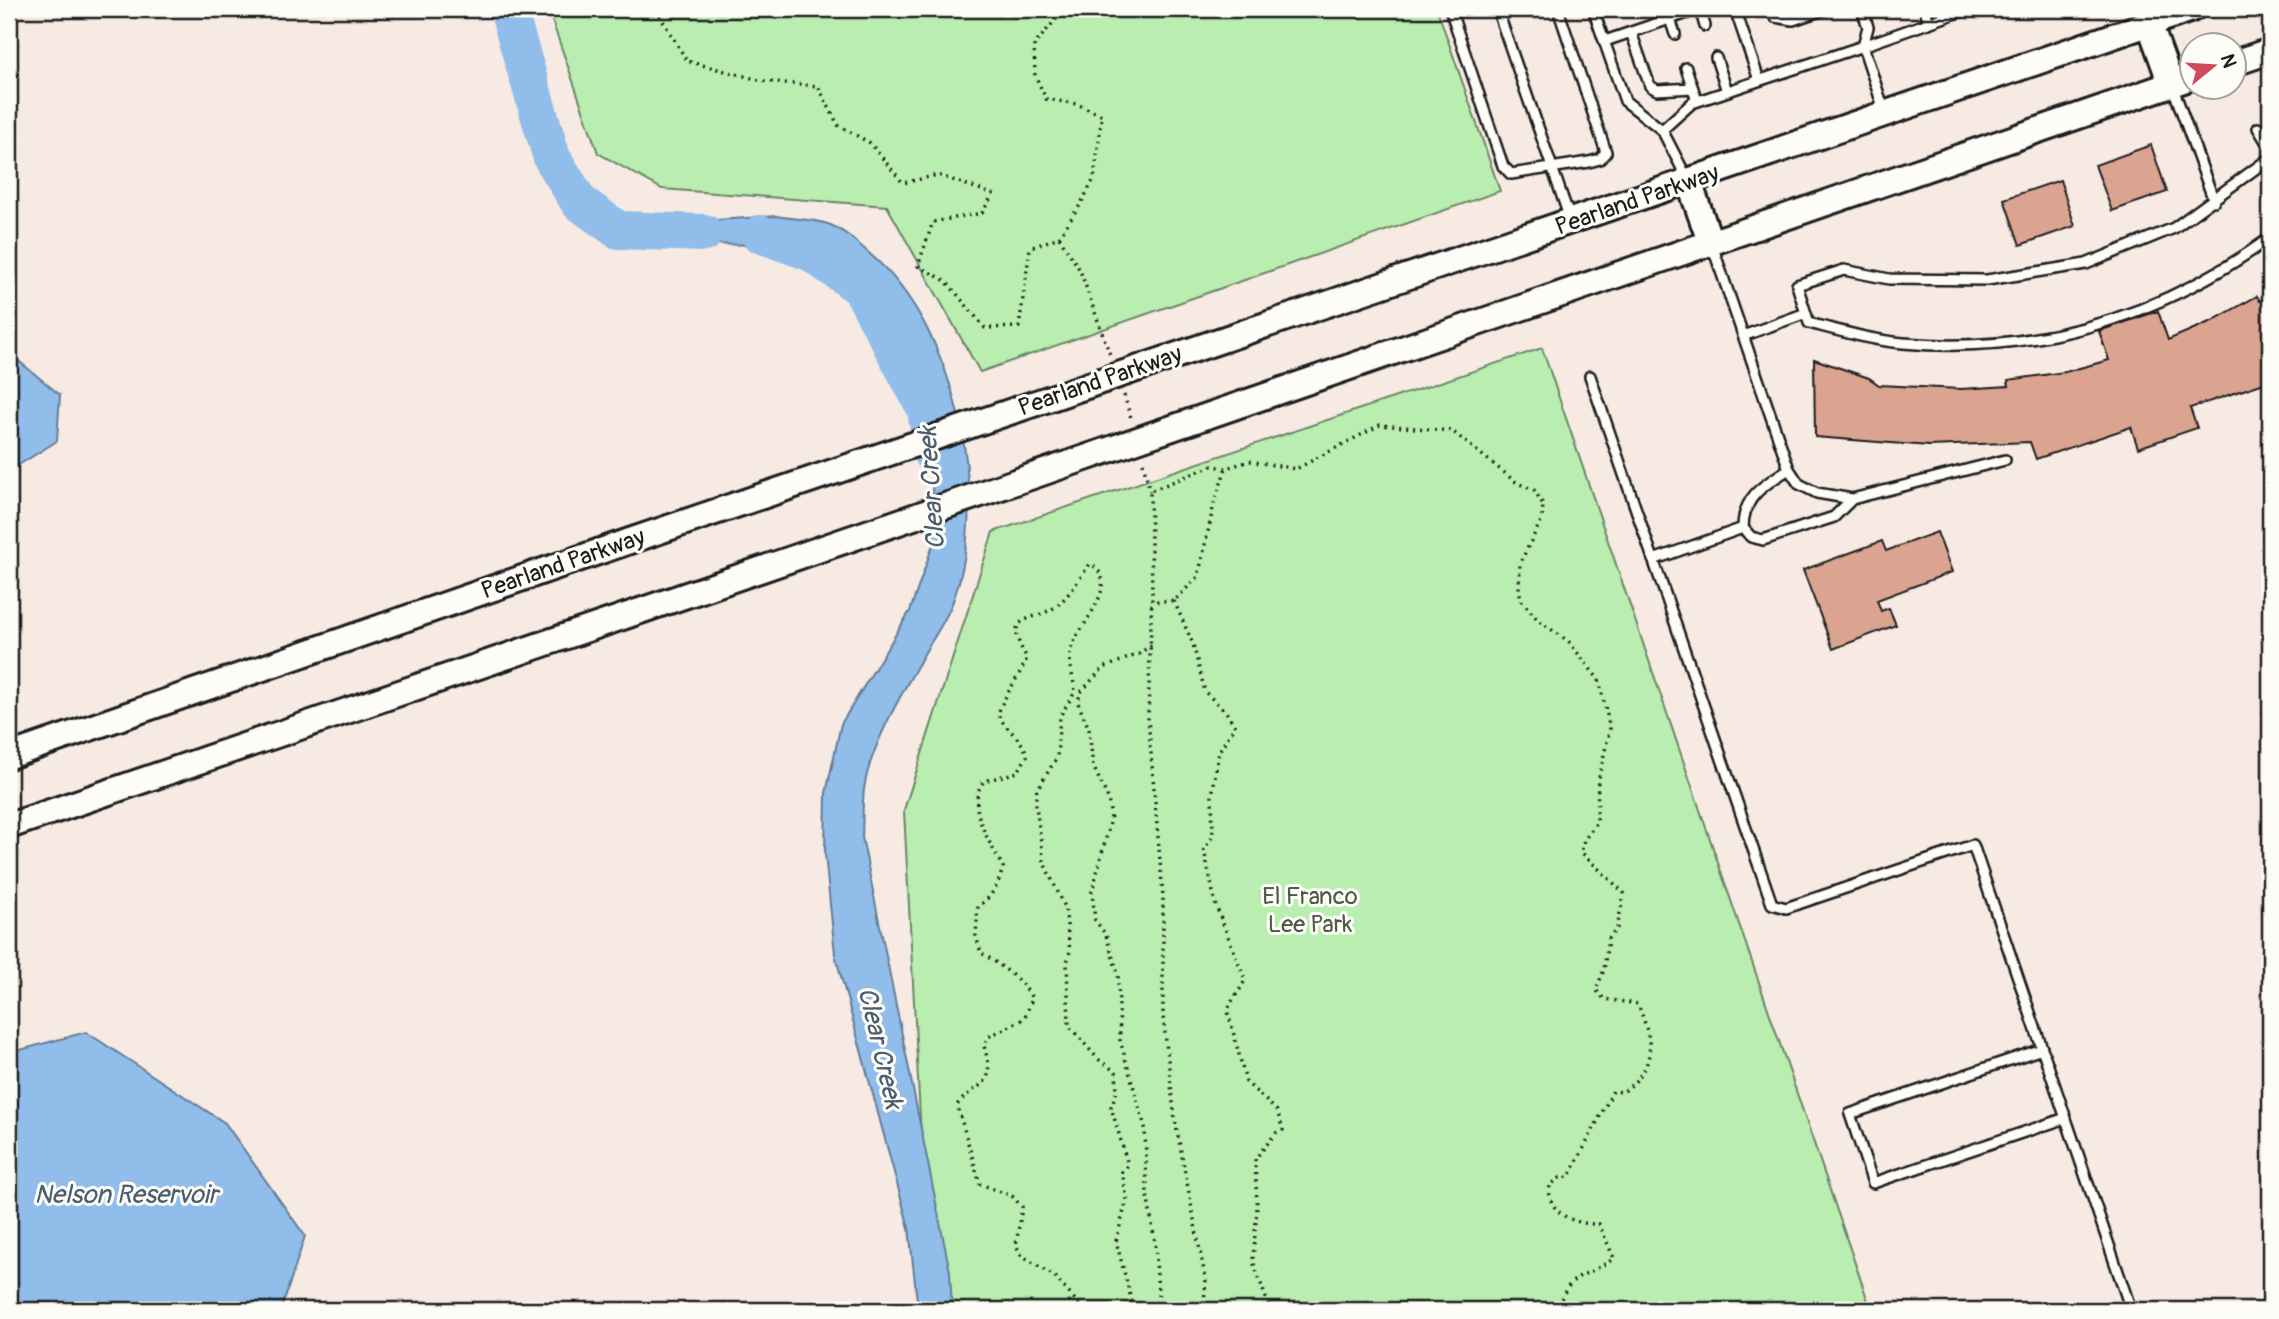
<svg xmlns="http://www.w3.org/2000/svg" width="2279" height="1319" viewBox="0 0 2279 1319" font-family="Pangolin,sans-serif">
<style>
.green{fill:#b9eeb0;stroke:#6a8566;stroke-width:2}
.water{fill:#91bdea;stroke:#627d98;stroke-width:2}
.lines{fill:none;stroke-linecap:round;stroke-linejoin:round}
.river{stroke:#91bdea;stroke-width:38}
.building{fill:#daa491;stroke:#1c1c1c;stroke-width:2}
.service-casing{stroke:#1c1c1c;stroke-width:14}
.secondary-casing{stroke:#1c1c1c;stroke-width:30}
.path{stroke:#1c1c1c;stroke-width:3.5;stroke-dasharray:2 5;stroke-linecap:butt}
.service{stroke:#fdfcf7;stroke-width:9}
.secondary{stroke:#fdfcf7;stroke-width:24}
.secondary-bridge-casing{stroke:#1c1c1c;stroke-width:30;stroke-linecap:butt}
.secondary-bridge{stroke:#fdfcf7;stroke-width:24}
.labels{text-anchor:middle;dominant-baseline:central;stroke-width:6;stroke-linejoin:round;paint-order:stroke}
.street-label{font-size:24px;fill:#1c1c1c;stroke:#fdfcf7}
.park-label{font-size:24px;fill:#4b5b48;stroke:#fdfcf7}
.water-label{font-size:26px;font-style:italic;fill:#4b5c6e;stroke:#fdfcf7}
</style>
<rect width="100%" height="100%" fill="#f6eae3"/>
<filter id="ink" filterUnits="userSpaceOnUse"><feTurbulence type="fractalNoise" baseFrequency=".0143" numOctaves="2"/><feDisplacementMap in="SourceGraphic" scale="14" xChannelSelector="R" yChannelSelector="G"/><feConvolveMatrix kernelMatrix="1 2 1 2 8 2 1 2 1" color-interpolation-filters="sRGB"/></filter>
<g filter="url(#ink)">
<path class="green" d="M548,9h889l63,182 -520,181 -93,-166 -225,-17 -64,-36z
M1542,348l329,962h-941l-26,-500 89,-278z"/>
<path class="water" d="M776,216c17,3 36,3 52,8 16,6 31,20 43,31 85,73 120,239 83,343 -6,20 -20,38 -30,56 -21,38 -54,92 -60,135 -2,16 -1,32 -2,48l88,435 2,38h-34l-9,-82 -74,-274 -10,-100 1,-61 15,-69 69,-113 23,-67 -1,-78 -10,-75 -12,-40 -26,-44 -20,-28 -35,-24 -56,-10 -78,-1 -47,-6 9,-14z
M9,353l51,42 -3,46 -48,30z
M86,1032l139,91 80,113 -24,74h-272v-257z"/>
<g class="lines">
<path class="river" d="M508,9l44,149 27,44 39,28 86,3
M760,234l50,18 51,36 65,121 7,47"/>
</g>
<path class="building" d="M2151,145l16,47 -55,19 -17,-46z
M2060,180l15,46 -55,19 -16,-46z
M2270,294v87l-80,27 7,20 -59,20 -7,-21 -95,32 -6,-17 -101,4 -114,-9 -1,-78 55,19 10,7 82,4 48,-3 -1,-6 57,-8 44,-12 -10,-29 59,-20 10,29 44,-19 45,-25 3,5z
M1937,532l15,40 -75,28 4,11 8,-3 7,17 -63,24 -30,-79 79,-29 4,10z"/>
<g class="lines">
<g class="service-casing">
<path id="service" d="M1450,9l53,157 8,8 78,-12 11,-3 6,-7 -48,-143
M1497,9l73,210
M1593,9l32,92 37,29 26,50
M1700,9l5,17
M1735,9l24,71
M1769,9l6,8 18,3 33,-11
M1925,9l4,14
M1670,19l5,15
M1631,32l19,54 7,4 36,-2
M1605,41l94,-32
M1716,58l11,33
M1686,68l11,33
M2172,85l42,116
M1885,113l-22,-67 105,-37
M2258,128l12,20
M1662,130l30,-27 171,-57 5,-19 -6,-18
M2270,158l-96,70 -88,36 -99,16 -98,-1 -45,-9 -47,15 12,38c31,8 62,17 94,20 136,12 257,-26 367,-105
M1712,245l77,224 10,15 18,9 35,6 153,-39
M1743,336l63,-23
M1590,376l182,528 14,4 187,-63 158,465
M1789,469c-25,16 -46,27 -46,59l8,9 12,3 71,-23 18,-18
M1653,560l90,-32
M2042,1049l-192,65 23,69 193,-65"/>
</g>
<g class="secondary-casing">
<path id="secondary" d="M2149,23l22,61
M2234,63l36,-12
M1689,182l22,62
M1254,329l938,-320
M1274,393l918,-316
M9,756l609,-211
M9,826l631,-215"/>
</g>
<path class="path" d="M656,9l31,52 76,20 55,5 20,39 32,18 33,40 35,-8 55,19 -11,19 -49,9 -15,44 28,15 39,47 34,-1 11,-79 29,-11 21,-32 14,-26 8,-64 -25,-11 -31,-5 -11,-24 -1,-30 31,-36
M1059,237l21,33 30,85
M1124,395l7,23
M1143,463l7,28
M1174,601l19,43 12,48 21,20 9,14 -16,25 -7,45 1,40 -9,14 12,56 29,73c-4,13 -15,20 -17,33l18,70 31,29 6,19 -7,3 -21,26 2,48 -4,54 15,43 -3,6
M1151,606l7,-5h16l24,-24 16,-73 12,-36 24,-7 46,8 84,-44 72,6 65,52 17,7 9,14 -1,15 -22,44 -1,27 3,11 16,19 31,22 30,38 11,48 -12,54 -1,40 -13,18 -3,12 43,41 -7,35 -9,11 -4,31 -8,20 8,9 34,5c15,39 20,61 -15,88l-10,-1 -44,86 -9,1 -10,7c-5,28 25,40 49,39l15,34c-25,20 -46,11 -56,52
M1151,645l-12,9 -36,14 -23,25 -2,10 11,26 4,37 15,32 3,21 -19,73 3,28 11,15 12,39 2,66 25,87 2,67 8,48 4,68
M1084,1310l-30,-34 -33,-21 -5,-10 6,-38 -10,-11 -32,-12 -23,-79c23,-27 40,-14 27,-59l4,-9 36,-18 8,-20c-6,-16 -35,-37 -51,-46l-5,-17 2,-30c14,-8 21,-23 25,-39 -12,-23 -39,-61 -19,-86l34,-9 9,-16c-3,-17 -22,-26 -29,-42 7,-21 21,-36 29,-56 -27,-45 5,-35 28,-51 14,-10 25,-30 35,-43 36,19 -17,67 -20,89 -1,12 4,27 5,39l-15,24 -3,41 -21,35v14l8,57 21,44 5,44 -3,12 2,63 29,33 18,13 1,19 -6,16 17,58 -6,7 5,27 -11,42 18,69
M1203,1310l3,-28 -31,-162 -12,-104v-120l-15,-178 4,-125 -2,-102 62,-25 14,2"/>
<use href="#service" class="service"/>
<use href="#secondary" class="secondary"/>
<g class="secondary-bridge-casing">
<path id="secondary-bridge" d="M618,545l636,-216
M640,611l634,-218"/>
</g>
<use href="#secondary-bridge" class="secondary-bridge"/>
</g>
</g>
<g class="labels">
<g class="street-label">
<text transform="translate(1637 200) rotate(-19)">Pearland Parkway</text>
<text transform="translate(1100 381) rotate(-19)">Pearland Parkway</text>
<text transform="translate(563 564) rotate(-19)">Pearland Parkway</text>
</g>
<g class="park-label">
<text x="1310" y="896">El Franco<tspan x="1310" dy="28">Lee Park</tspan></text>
</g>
<g class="water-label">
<text transform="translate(932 488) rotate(-94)">Clear Creek</text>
<text transform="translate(880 1048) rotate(77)">Clear Creek</text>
<text x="126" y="1195">Nelson Reservoir</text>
</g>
</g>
<rect width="2279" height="1319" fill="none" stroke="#fdfcf7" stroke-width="35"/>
<rect x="18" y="18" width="2244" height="1284" fill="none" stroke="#1c1c1c" stroke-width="2.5" filter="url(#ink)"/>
<g transform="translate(2213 66) rotate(72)"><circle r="33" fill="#fdfcf7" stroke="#a3a29f" stroke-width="2"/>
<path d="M0-5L12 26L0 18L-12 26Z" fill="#d1495b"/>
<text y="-10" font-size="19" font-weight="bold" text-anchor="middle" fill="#1c1c1c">N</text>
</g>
</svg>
